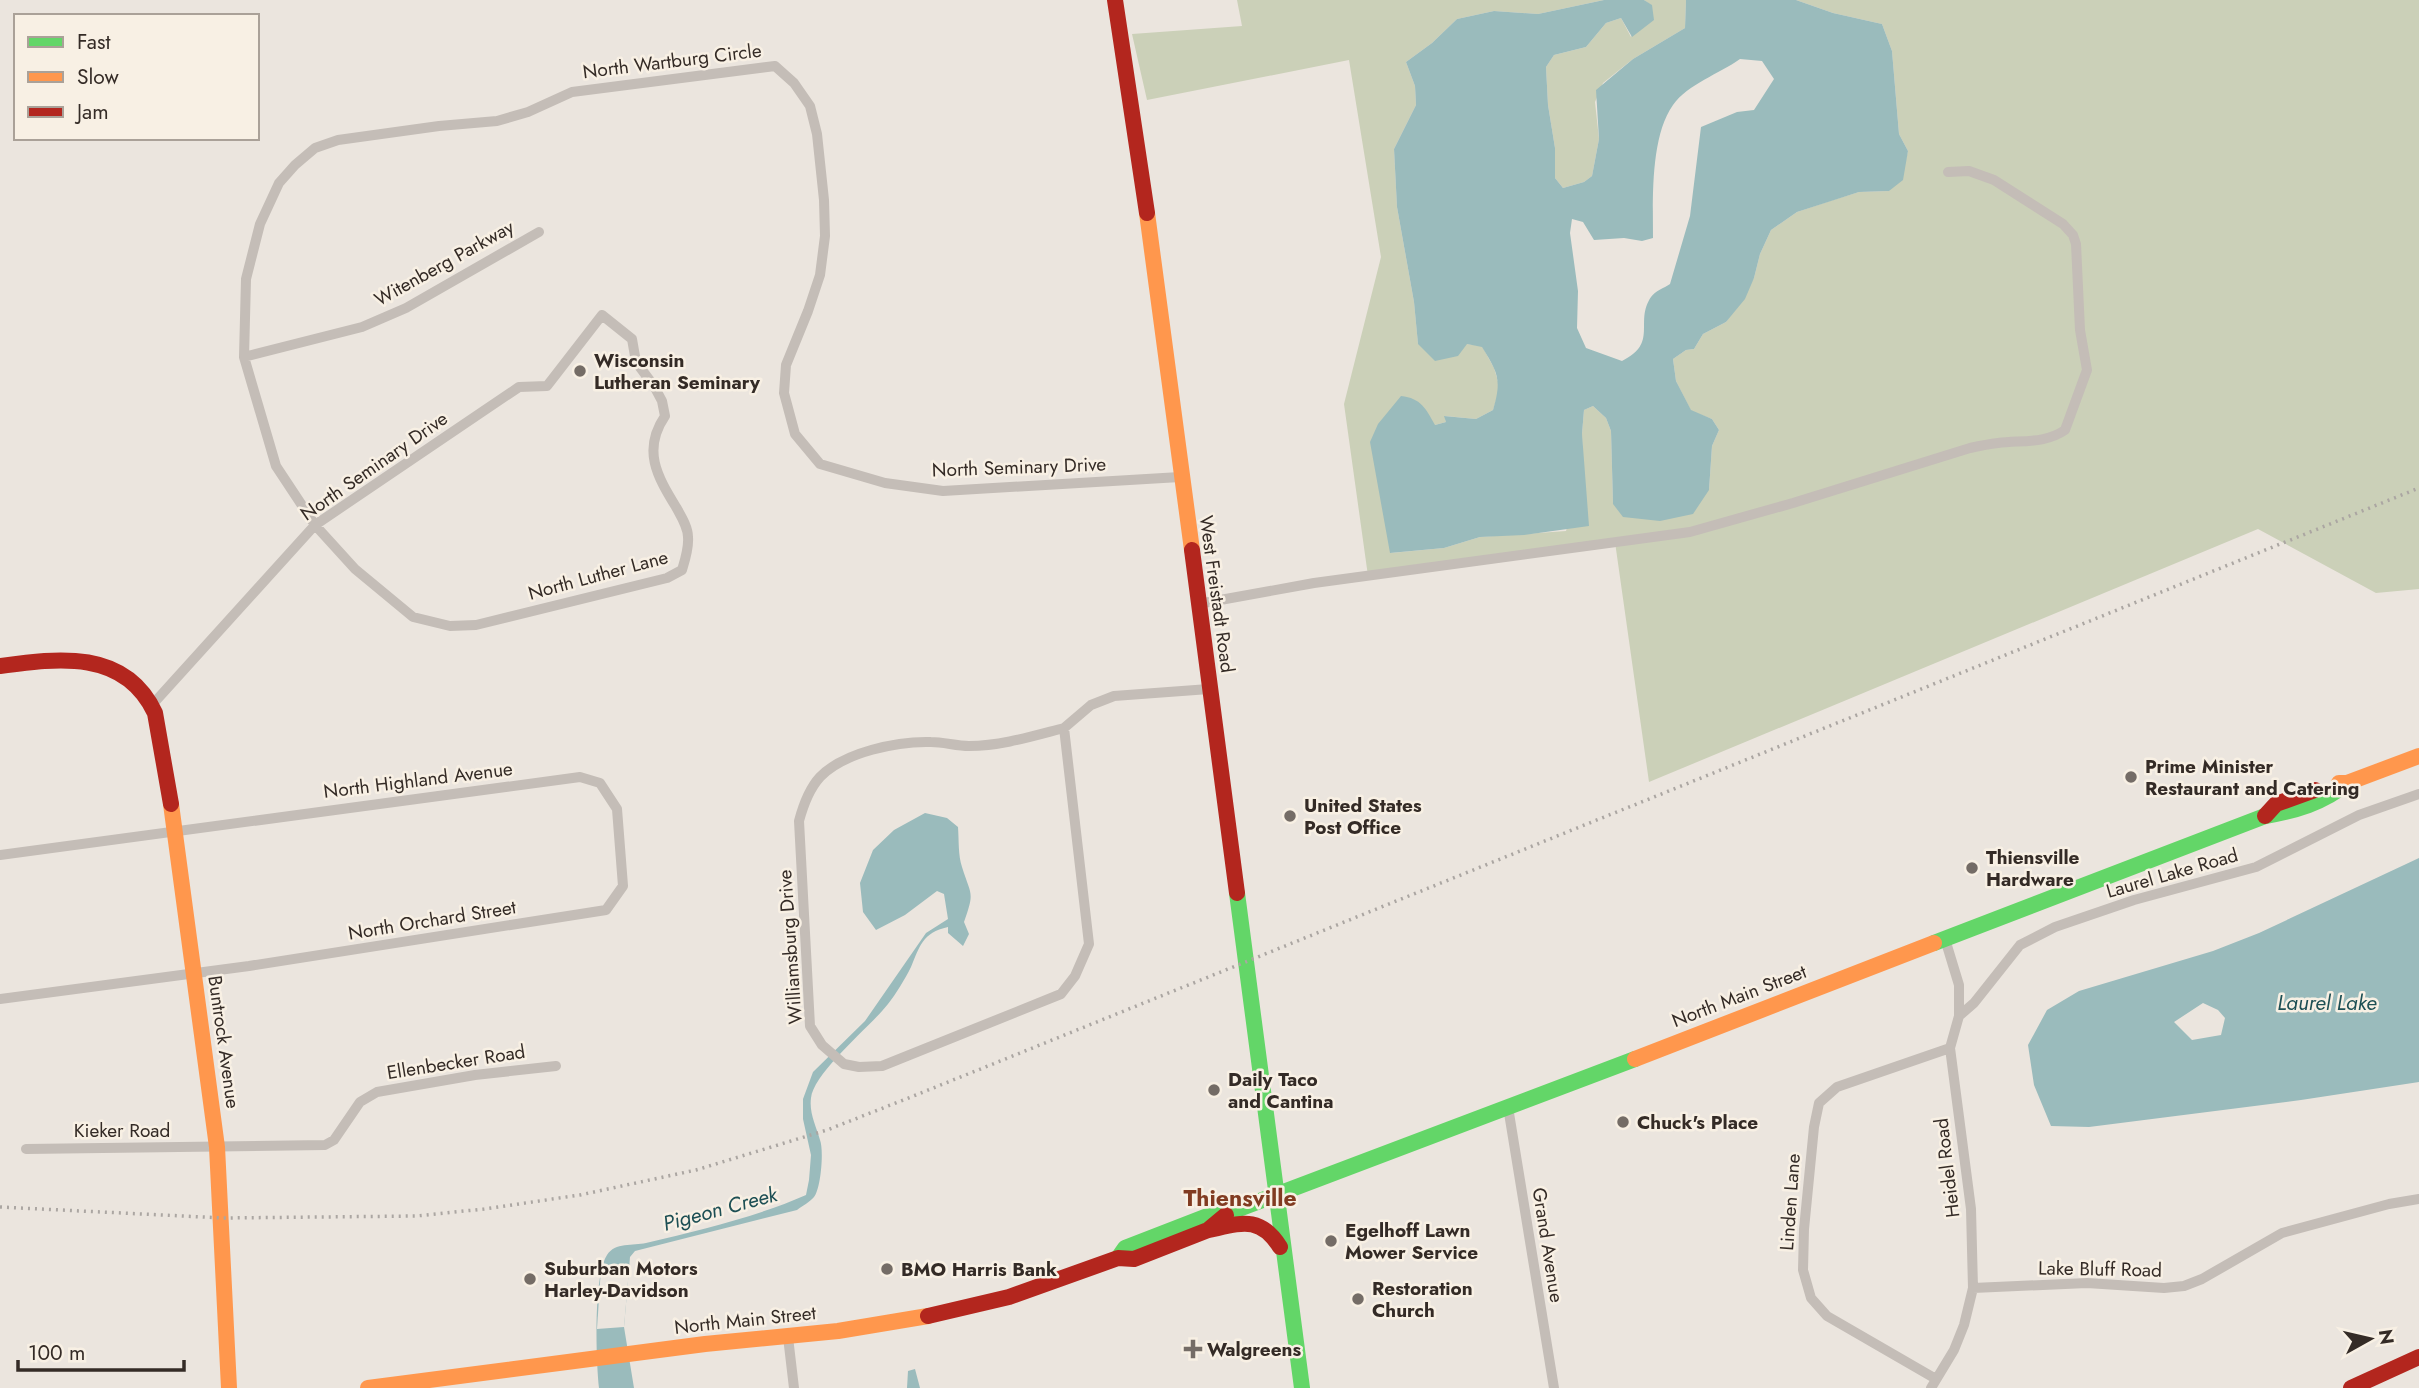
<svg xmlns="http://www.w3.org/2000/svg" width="2419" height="1388" viewBox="0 0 2419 1388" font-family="Jost,sans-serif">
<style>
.green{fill:#cbd0b8}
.water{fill:#9abbbc;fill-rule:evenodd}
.pier{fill:#ebe5de}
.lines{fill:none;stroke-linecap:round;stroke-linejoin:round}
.street{stroke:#c4bdb7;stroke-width:10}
.fast{stroke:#63d668;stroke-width:16}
.slow{stroke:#ff974d;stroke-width:16}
.jam{stroke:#b3261e;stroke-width:16}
.rail{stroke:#aba6a2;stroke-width:3.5;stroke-dasharray:2 5;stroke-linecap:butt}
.poi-dot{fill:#746c66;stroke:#f8f0e4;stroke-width:2.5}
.labels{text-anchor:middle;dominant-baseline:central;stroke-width:5;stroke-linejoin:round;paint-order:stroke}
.street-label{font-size:19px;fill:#342b26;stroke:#f8f0e4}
.poi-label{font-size:19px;font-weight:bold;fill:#342b26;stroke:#f8f0e4;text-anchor:start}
.water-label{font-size:21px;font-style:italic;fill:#1d4f54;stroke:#f8f0e4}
.quarter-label{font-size:23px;font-weight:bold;fill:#813b21;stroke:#f8f0e4}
</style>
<rect width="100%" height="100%" fill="#ebe5de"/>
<path class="green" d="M1237,0h367l-66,14 -44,-3 -37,8 -25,24 -26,19 9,24 1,19 -22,44 3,58 17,95 4,42h49l15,2 12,22 6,20 -7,22 -17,9 -31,-3 1,6 -11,3 -48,107 4,21 53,-5 36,-11 86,-6 17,-59 -1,-38 2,-24 9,-4 13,12 5,13 2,73 96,-14 3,-44 7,-16 -7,-11 -21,-8 -15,-30 -3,-22 13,-9 8,-1 9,-15 23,-12 28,-44 6,-24 11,-24 26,-18 33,-11 29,-9 30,-1 16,-28 3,-12 -9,-17 -7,-83 -10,-27 -49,-11 -37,-13h623v589l-43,4 -118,-64 -609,253 -34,-240 -247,34 -24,-172 37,-147 -32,-197 -202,40 -15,-66 110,-8z
M1644,0h42l-1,28 -52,31 -30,24 -8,19 4,37 -7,37 -8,6 -21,6 -8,-10v-30l-7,-43 -2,-38 8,-12 32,-8 20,-24 15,-5 10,19 20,-32z"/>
<path class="water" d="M1604,0h40l8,5 2,15 -22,17 -11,-19 -15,5 -20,24 -32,8 -8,12 2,38 7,43v30l8,10 21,-6 8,-6 7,-37 -3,-49 37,-31 52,-31 1,-28h110l37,13 49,11 10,27 7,83 9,17 -5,29 -14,11 -30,1 -62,20 -26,18 -11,24 -6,24 -9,21 -19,23 -23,12 -9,15 -8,1 -13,9 3,22 15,29 21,9 7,11 -7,16 -3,44 -16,24 -33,7 -37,-4 -10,-13 -2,-73 -5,-13 -13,-12 -9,4 -2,24 7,92 -65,9 -44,2 -36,11 -54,5 -20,-111 8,-18 23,-28c20,2 25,13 34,29l11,-3 -2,-6 32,3 17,-9c9,-30 5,-37 -11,-63l-15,-3 -9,12 -23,5 -17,-17 -4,-42 -17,-95 -3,-58 22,-44 -1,-19 -9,-24 26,-19 25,-24 37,-8 44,3zM1740,59l22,2 12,18 -20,31 -17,2 -36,15 -11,89 -20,68c-6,4 -15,7 -19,13 -17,25 8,46 -29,64l-36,-13 -9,-20 1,-37 -8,-58 2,-14 11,3 11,18 30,-2 18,3 11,-3c0,-37 -3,-101 20,-133 15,-21 46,-31 67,-46z
M925,813l22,5 11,9c1,13 0,28 4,40 9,29 13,24 2,55l5,12 -6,12 -15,-13v-6c-26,6 -28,19 -37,40 -6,12 -15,27 -23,37 -17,22 -74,68 -77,94 -2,15 5,28 9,42 4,10 1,48 -6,57 -4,5 -12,9 -17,13l-162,41 -5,6 -6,70 10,61h-35c-3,-26 -6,-112 8,-133 8,-13 26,-9 39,-12 54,-13 110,-26 160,-48l3,-15 2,-25 -8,-36v-20l10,-27 52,-51 61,-88 22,-14 -4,-25 -7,-3 -32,24 -29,15 -13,-18 -3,-29 13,-33 21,-20z
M2419,858v224l-118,18 -212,27 -38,-1 -17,-41 -6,-40 19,-35 32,-19 134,-40 46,-18zM2203,1003l15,7 7,8 -4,17 -29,5 -18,-18z
M915,1369l5,19h-13l1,-17z"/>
<path class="pier" d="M601,1268l28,2 -5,57 -27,2z"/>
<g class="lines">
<path class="street" d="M244,357l118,-30 44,-19 133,-76
M1198,604l116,-21 376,-51 103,-29 177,-55c9,-2 19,-4 28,-5 23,-3 47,1 67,-13l22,-60 -7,-40 -4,-86 -3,-9 -10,-11 -69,-44 -25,-9 -21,1
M152,705l163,-180 204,-138 28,-1 55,-71 30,24 4,23 18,24 8,15 3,15c-23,34 -8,60 11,91 5,9 12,20 12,30 1,11 -3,23 -6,33l-15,8 -191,47 -26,1 -37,-9 -58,-48 -40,-44 -39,-59 -32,-109 2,-78 14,-55 19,-41 16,-18 20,-17 23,-8 101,-14 58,-5 31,-9 44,-20 203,-26 19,17 16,23 7,28 7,66 1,36 -5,39 -12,36 -22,54 -2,28 11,41 25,30 65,19 58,8 237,-14
M1064,728l25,216 -14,32 -14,18 -179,72 -23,1 -15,-3 -22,-19 -12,-19 -11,-205c4,-15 10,-32 21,-44 24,-25 78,-36 111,-35 13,0 25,4 38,4 32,0 64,-10 95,-18z
M1064,728l27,-23 23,-9 95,-7
M0,855l580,-78 20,6 17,26 6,77 -17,24 -357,56 -249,33
M1959,1016l15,-13 46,-58 35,-18 79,-27 122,-33 103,-52 60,-21
M1508,1107l46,281
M26,1149l299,-4 9,-5 26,-38 17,-10 98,-17 81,-9
M1973,1288l114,-5 77,5 20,-2 18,-7 80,-46 107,-29 30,-5
M788,1337l6,51
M1936,1379l-109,-63 -16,-18 -8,-28 1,-41 10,-102 5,-24 18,-16 113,-39
M1931,1388l23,-38 10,-25 9,-37 -2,-79 -21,-161 9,-32v-31l-14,-46"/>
<path class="fast" d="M1237,893l65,495
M1934,943l331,-127c29,-5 59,-13 82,-33
M1118,1258l7,-10 80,-31 23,-4 407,-154"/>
<path class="slow" d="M1147,213l45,337
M2339,783h8l72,-27
M171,804l46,343 12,241
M1635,1059l299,-116
M368,1388l337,-44 133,-13 90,-15"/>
<path class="jam" d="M1115,0l32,213
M1192,550l45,343
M0,666c58,-8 125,-17 155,47l16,91
M2265,816l11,-12 39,-14
M1209,1230c32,-7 51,-15 71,17
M928,1316l81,-19 109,-39 16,1 74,-29 18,-15
M2351,1388l68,-31"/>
<path class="rail" d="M0,1207l223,11 193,-2 68,-7 96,-14 116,-25 131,-40 89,-35 1503,-607"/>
</g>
<g class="poi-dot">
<circle cx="580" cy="371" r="7"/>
<circle cx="2131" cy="777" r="7"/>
<circle cx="1290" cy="816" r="7"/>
<circle cx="1972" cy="868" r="7"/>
<circle cx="1214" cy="1090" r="7"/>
<circle cx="1623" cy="1122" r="7"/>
<circle cx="1331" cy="1241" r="7"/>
<circle cx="887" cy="1269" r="7"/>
<circle cx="530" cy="1279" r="7"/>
<circle cx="1358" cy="1299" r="7"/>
<path d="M1189.5 1338.5h7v7h7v7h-7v7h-7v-7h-7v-7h7z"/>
</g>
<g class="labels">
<g class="street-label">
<text transform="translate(672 61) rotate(-7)">North Wartburg Circle</text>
<text transform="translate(444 263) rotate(-29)">Witenberg Parkway</text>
<text transform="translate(374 466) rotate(-35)">North Seminary Drive</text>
<text transform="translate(1019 467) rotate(-2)">North Seminary Drive</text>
<text transform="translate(598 575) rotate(-15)">North Luther Lane</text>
<text transform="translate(1217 594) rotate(82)">West Freistadt Road</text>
<text transform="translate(418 780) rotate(-7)">North Highland Avenue</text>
<text transform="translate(2172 873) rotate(-16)">Laurel Lake Road</text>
<text transform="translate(432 920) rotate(-9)">North Orchard Street</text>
<text transform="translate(790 947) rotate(-94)">Williamsburg Drive</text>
<text transform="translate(1739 996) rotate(-21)">North Main Street</text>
<text transform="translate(224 1042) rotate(82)">Buntrock Avenue</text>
<text transform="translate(456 1062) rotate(-9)">Ellenbecker Road</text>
<text x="122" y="1130">Kieker Road</text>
<text transform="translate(1947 1168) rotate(-97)">Heidel Road</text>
<text transform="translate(1790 1202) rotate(-86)">Linden Lane</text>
<text transform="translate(1548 1245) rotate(81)">Grand Avenue</text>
<text transform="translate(2100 1269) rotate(1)">Lake Bluff Road</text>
<text transform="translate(745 1320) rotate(-6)">North Main Street</text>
</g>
<g class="poi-label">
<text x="594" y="360">Wisconsin<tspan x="594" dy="22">Lutheran Seminary</tspan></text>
<text x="2145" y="766">Prime Minister<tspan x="2145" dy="22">Restaurant and Catering</tspan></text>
<text x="1304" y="805">United States<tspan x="1304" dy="22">Post Office</tspan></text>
<text x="1986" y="857">Thiensville<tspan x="1986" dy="22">Hardware</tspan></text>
<text x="1228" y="1079">Daily Taco<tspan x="1228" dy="22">and Cantina</tspan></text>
<text x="1637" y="1122">Chuck's Place</text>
<text x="1345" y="1230">Egelhoff Lawn<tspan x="1345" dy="22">Mower Service</tspan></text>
<text x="544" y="1268">Suburban Motors<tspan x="544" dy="22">Harley-Davidson</tspan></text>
<text x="901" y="1269">BMO Harris Bank</text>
<text x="1372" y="1288">Restoration<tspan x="1372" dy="22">Church</tspan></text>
<text x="1207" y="1349">Walgreens</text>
</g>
<g class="water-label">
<text x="2327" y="1003">Laurel Lake</text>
<text transform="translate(720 1209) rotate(-15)">Pigeon Creek</text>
</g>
<g class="quarter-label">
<text x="1240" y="1198">Thiensville</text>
</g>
</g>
<rect x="14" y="14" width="245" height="126" fill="#f8f0e4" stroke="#aaa198" stroke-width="2"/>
<rect x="28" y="37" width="35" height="10" fill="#63d668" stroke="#aaa198" stroke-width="2"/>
<text x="77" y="49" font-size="21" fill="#342b26">Fast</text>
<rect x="28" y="72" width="35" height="10" fill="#ff974d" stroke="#aaa198" stroke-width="2"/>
<text x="77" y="84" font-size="21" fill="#342b26">Slow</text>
<rect x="28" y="107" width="35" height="10" fill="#b3261e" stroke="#aaa198" stroke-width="2"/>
<text x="77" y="119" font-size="21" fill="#342b26">Jam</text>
<g transform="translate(2370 1339) rotate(82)" stroke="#f8f0e4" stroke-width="5" paint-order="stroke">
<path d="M0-5L12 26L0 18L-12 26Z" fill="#342b26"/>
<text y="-10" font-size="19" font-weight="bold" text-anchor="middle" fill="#342b26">N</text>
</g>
<path d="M18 1360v10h166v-10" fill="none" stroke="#342b26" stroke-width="3.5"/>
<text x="28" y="1360" font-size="21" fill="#342b26" stroke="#f8f0e4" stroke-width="5" paint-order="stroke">100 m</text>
</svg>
